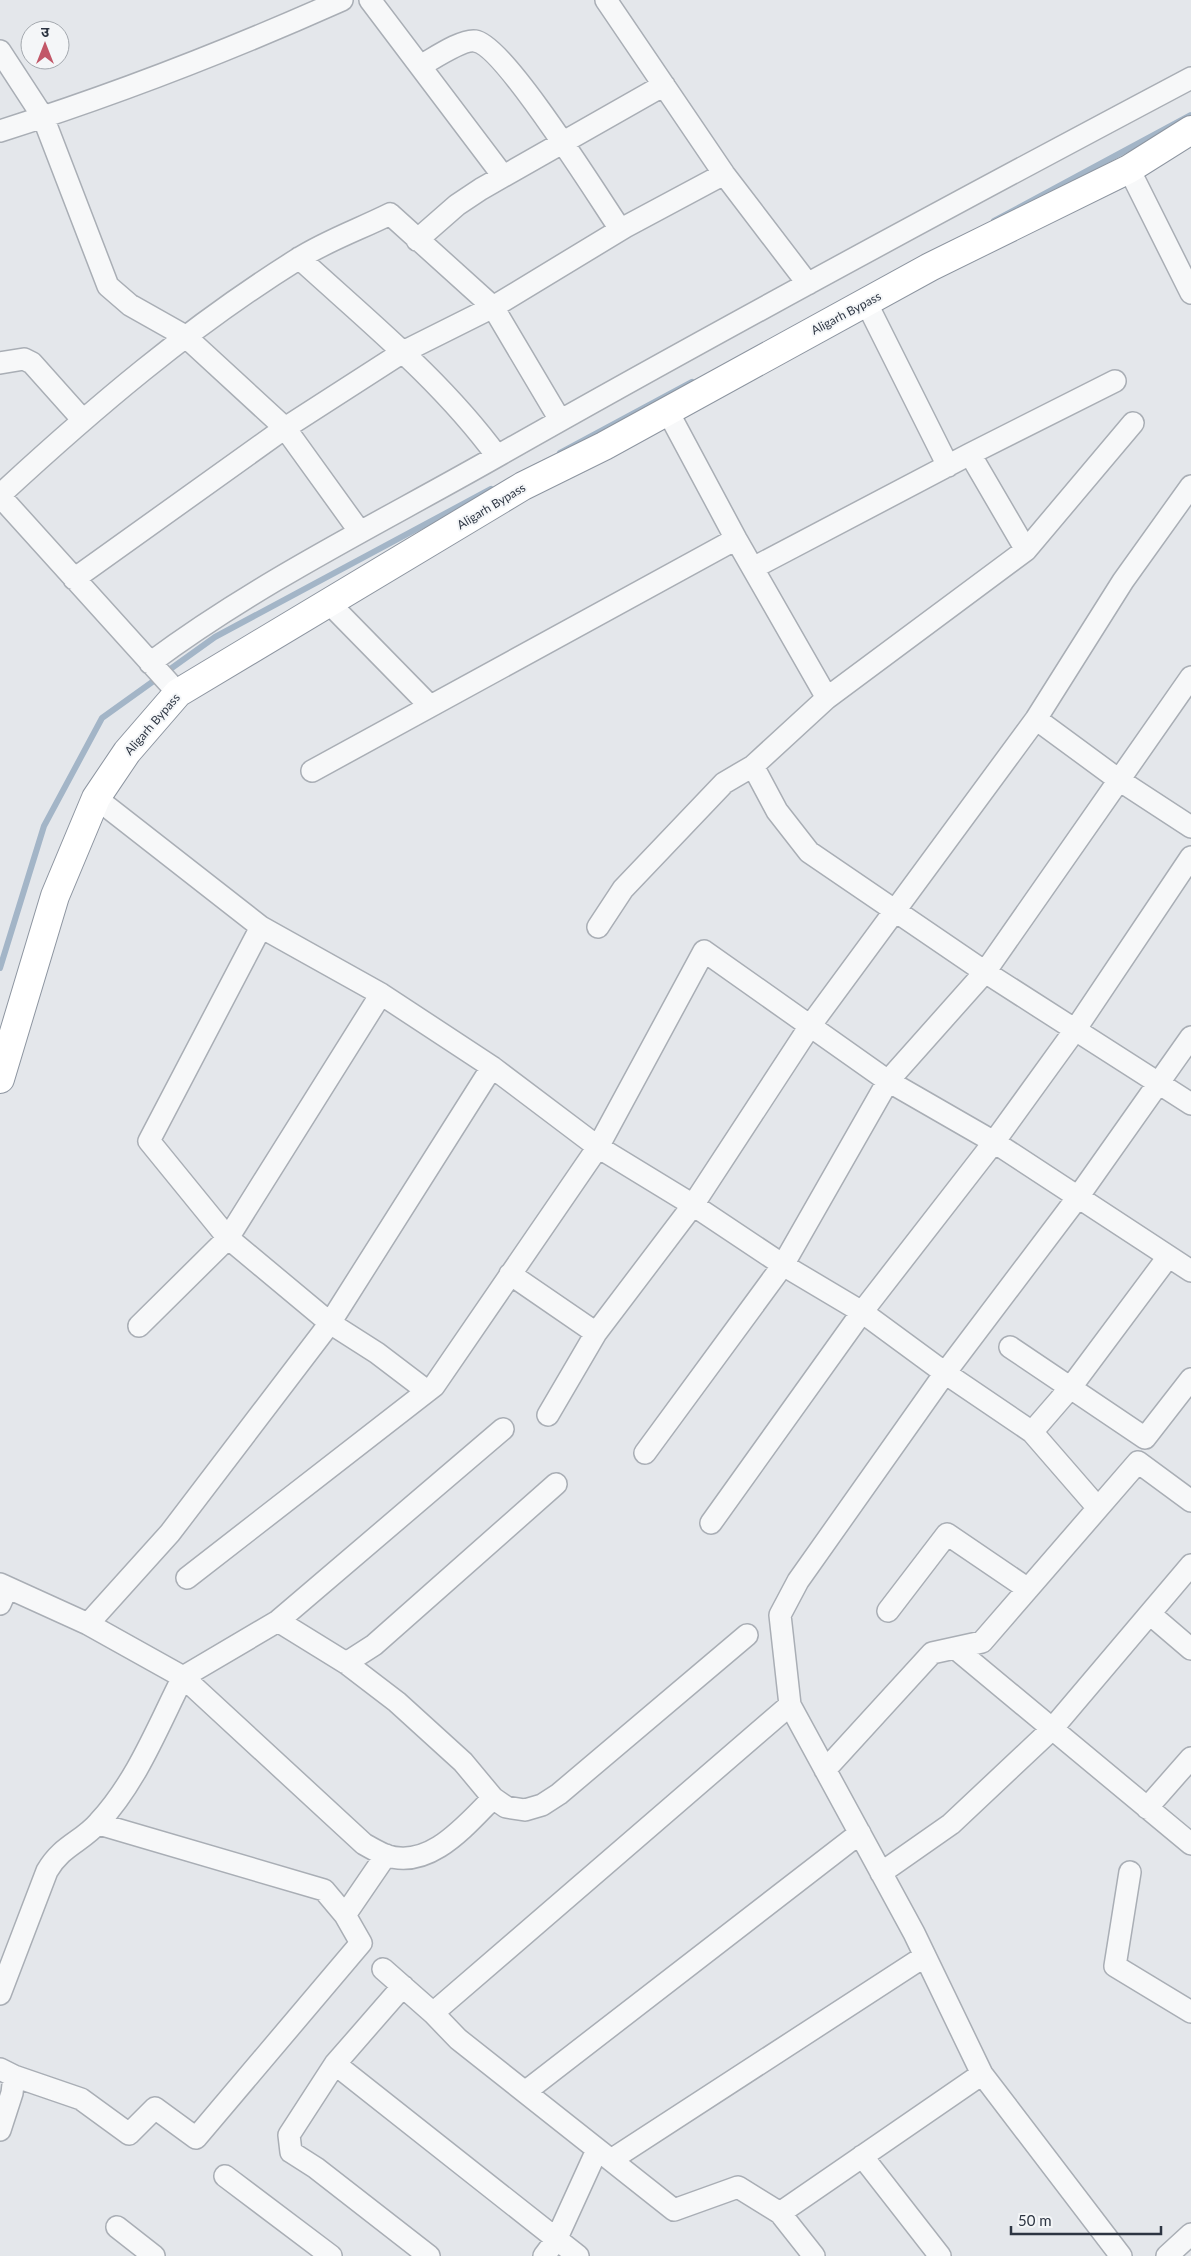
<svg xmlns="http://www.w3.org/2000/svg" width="1191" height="2256" viewBox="0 0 1191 2256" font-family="Lato,'Noto Sans Devanagari',sans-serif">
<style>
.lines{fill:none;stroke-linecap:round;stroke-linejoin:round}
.stream{stroke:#a3b5c7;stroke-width:6}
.minor-casing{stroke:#a9aeb5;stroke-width:24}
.highway-casing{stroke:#8d95a0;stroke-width:30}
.minor{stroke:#f7f8f9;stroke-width:21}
.highway{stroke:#fff;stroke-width:28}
.labels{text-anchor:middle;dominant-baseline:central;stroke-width:4;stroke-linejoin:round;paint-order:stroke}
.street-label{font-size:12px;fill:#2d3542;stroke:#f4f6f8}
</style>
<rect width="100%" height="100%" fill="#e4e7eb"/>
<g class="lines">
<path class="stream" d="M994,221l197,-106
M560,453l132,-71
M0,968l44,-142 58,-108 113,-81 276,-148"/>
<g class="minor-casing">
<path id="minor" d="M370,0l133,176
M606,0l118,174 84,110
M0,51l43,66 65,169 22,19 55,31 100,92 75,104
M420,66c13,-7 42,-27 55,-25 29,4 124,157 145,188
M0,131c117,-37 230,-81 342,-131
M1129,169l62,124
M417,240l40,-35 24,-16 183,-104
M299,258c69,63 143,123 198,198
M867,304l81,162
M0,363l24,-4 8,4 50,56
M667,410l69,129 91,159
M970,454l56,96
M0,495c93,-86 189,-168 298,-236 28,-18 62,-30 92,-45l103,93 67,113
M0,496l178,197
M753,568l217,-114 145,-73
M74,579l211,-151 118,-76 90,-45 132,-80 99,-53
M329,603l101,103
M150,663c110,-82 232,-141 351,-209 227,-129 458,-253 690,-376
M1036,719l83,61 72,47
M753,766l24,45 32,41 176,120 206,132
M312,771l424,-232
M96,798l165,129 120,67 111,73 106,80 95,58 90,60 79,47 83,61 87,59 66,76
M261,927l-112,214 79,97 102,85 47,30 50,38
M598,927l25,-38 101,-106 29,-17 74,-68 199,-148 107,-127
M510,1274l86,59
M139,1326l89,-88 153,-244
M1010,1347l135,91 46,-59
M548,1415l48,-82 97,-128 117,-179 226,-307 87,-138 68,-95
M1032,1432l39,-45 97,-130
M645,1453l138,-188 105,-184 97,-109 206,-295
M711,1523l151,-211 132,-170 81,-112 116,-173
M187,1578l247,-192 164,-239 106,-196 184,130 106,61 197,129
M0,1584l88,40 95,53c-25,49 -46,104 -84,145 -17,20 -37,23 -52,49l-47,123
M0,1604l7,-16
M888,1611l59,-77 81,55
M1150,1614l41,35
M278,1621l68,42 51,39 66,60 30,36 13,9 19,3 17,-5 17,-11 188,-159
M88,1624l82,-91 160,-210 162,-256
M955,1648l236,196
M346,1663l28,-18 182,-161
M825,1770l107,-117 50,-11 156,-180 53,39
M493,1798c-27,27 -64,73 -108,57 -7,-3 -14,-7 -21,-11l-181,-167 95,-56 225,-192
M1147,1808l44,-50
M1130,1872l-15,94 76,46
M881,1873l70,-49 101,-95 139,-164
M345,1915l41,-60
M383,1969l50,44 25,26 216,171 64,-23 42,26 34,43
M403,1986l-68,78 -46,71 2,17 25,16 113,88
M433,2013l357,-308
M335,2064l243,192
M0,2069l14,7 -2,17 -12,37
M14,2076l67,23 48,35 26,-26 41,30 165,-195 -16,-28 -21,-25 -225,-66
M525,2092l335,-259
M862,2156l78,100
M611,2160l314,-204
M225,2176l106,80
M780,2213l202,-139
M117,2227l37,29
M544,2256l12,-16 41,-90
M1121,2256l-139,-182 -68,-141 -124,-228 -10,-90 18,-34 147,-208 133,-176 113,-160
M1167,2256l24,-22"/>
</g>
<g class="highway-casing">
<path id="highway" d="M0,1079l55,-183 41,-98 31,-46 51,-59 345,-207 81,-40 326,-179 199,-98 62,-39"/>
</g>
<use href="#minor" class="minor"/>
<use href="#highway" class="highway"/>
</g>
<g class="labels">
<g class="street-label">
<text transform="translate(846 313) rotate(-28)">Aligarh Bypass</text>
<text transform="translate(491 506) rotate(-31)">Aligarh Bypass</text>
<text transform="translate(152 724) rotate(-49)">Aligarh Bypass</text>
</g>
</g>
<g transform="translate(45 45)"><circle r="24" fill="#f4f6f8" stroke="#a4a9af"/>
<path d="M0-4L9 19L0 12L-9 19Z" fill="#c25768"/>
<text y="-8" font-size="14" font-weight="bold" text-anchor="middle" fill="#2d3542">उ</text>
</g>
<path d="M1011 2226v8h150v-8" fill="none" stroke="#2d3542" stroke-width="2.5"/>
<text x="1018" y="2226" font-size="15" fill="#2d3542" stroke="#f4f6f8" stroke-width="4" paint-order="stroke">50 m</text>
</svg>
